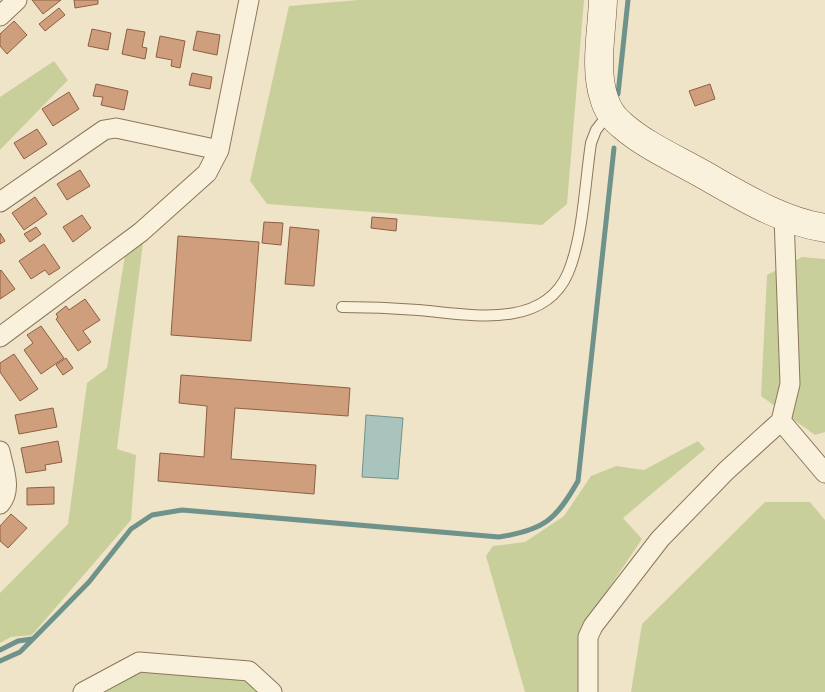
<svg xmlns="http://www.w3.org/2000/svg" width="825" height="692" viewBox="0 0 825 692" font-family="Literata,serif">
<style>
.green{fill:#c9cf9b}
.water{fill:#a9c4bc;stroke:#6f938a}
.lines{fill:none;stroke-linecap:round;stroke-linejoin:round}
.stream{stroke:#6f938a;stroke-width:5}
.building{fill:#cf9f7d;stroke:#8d5f41}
.lane-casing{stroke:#8d765c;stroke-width:12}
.street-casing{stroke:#8d765c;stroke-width:21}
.secondary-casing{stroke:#6f573f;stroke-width:29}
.lane{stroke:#faf1dc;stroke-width:10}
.street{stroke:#faf1dc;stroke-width:19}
.secondary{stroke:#faf1dc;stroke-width:28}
</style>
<rect width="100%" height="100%" fill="#f0e4c8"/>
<path class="green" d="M358,0h226l-17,204 -25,21 -275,-21 -17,-23 39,-175z
M54,61l14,19 -68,70v-53z
M143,243l-26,206 19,6 -5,65 -99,115 -21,2 -11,6v-50l68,-69 19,-141 20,-15 18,-113z
M802,257l23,2v173l-10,3 -54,-39 6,-121z
M698,441l7,8 -82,69 19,21 -60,89 -4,64h-53l-39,-136 7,-10 32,-4 39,-26 27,-40 25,-10 28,4z
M765,502h45l15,18v172h-194l11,-68z
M142,671l103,10 15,11h-159z"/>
<path class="water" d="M366,415l37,3 -5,61 -36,-2z"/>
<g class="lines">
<path class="stream" d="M618,94l10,-94
M0,650l18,-9 14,-2
M0,661l20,-9 13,-13 56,-57 42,-53 21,-14 30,-5 317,27c45,-7 57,-17 79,-56l36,-333"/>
</g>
<path class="building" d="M32,0h29l-18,14z
M74,0h24v4l-23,4z
M59,8l6,7 -20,16 -6,-7z
M14,21l13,14 -20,19 -7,-8v-12z
M92,29l19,4 -3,17 -20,-4z
M127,29l18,3 -3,15 5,1 -2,11 -23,-5z
M197,31l23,4 -3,20 -24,-5z
M160,36l25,5 -5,27 -9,-2 1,-6 -16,-3z
M192,73l20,4 -2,12 -21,-4z
M96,84l32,7 -4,19 -23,-5 2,-8 -10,-1z
M710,84l5,15 -20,7 -6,-15z
M69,92l10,17 -26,17 -11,-17z
M37,129l10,15 -23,15 -10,-16z
M80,170l10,16 -23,14 -10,-16z
M35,197l12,17 -23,16 -12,-17z
M82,215l9,13 -18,14 -10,-15z
M372,217l25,2 -1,12 -25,-3z
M264,222l19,1 -2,22 -19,-2z
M36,227l5,7 -11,8 -6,-8z
M290,227l29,3 -5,56 -29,-2z
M0,233l5,8 -5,3z
M178,236l81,6 -8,99 -80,-6z
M44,244l16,24 -11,7 -4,-5 -14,9 -12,-18z
M1,270l14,19 -15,10v-28z
M85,299l15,21 -17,11 8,11 -13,9 -22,-32 2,-2 -2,-3 10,-8 3,4z
M41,326l23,32 -23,16 -17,-24 9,-7 -6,-8z
M14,354l24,35 -18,12 -20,-29v-9z
M66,358l7,10 -10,7 -7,-10z
M181,375l169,13 -2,28 -113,-8 -4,51 85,6 -2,29 -156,-13 2,-28 44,4 3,-51 -28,-3z
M53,408l4,19 -38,7 -4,-19z
M58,441l4,21 -17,3 1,5 -20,3 -5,-25z
M54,487v17l-27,1v-17z
M11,514l16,14 -19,20 -8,-7v-15z"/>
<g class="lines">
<g class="lane-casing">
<path id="lane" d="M342,307c26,0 51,1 76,3 49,4 125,21 150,-37 15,-35 17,-91 23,-130l5,-13 14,-18"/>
</g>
<g class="street-casing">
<path id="street" d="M0,16l17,-16
M0,202l104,-72 12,-2 103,22
M0,337l141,-105 66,-59 12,-23 30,-150
M781,421l44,52
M0,451c3,16 13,39 0,53
M83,692l56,-30 110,9 23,21
M588,692v-55l5,-11 67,-87 66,-68 55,-50 9,-37 -6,-168"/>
</g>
<g class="secondary-casing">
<path id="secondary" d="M603,0c-1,30 -9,69 1,98 3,11 10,21 19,28 22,19 49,31 74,45 40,22 82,50 128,57"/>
</g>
<use href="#lane" class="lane"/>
<use href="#street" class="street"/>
<use href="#secondary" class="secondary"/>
</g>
</svg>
